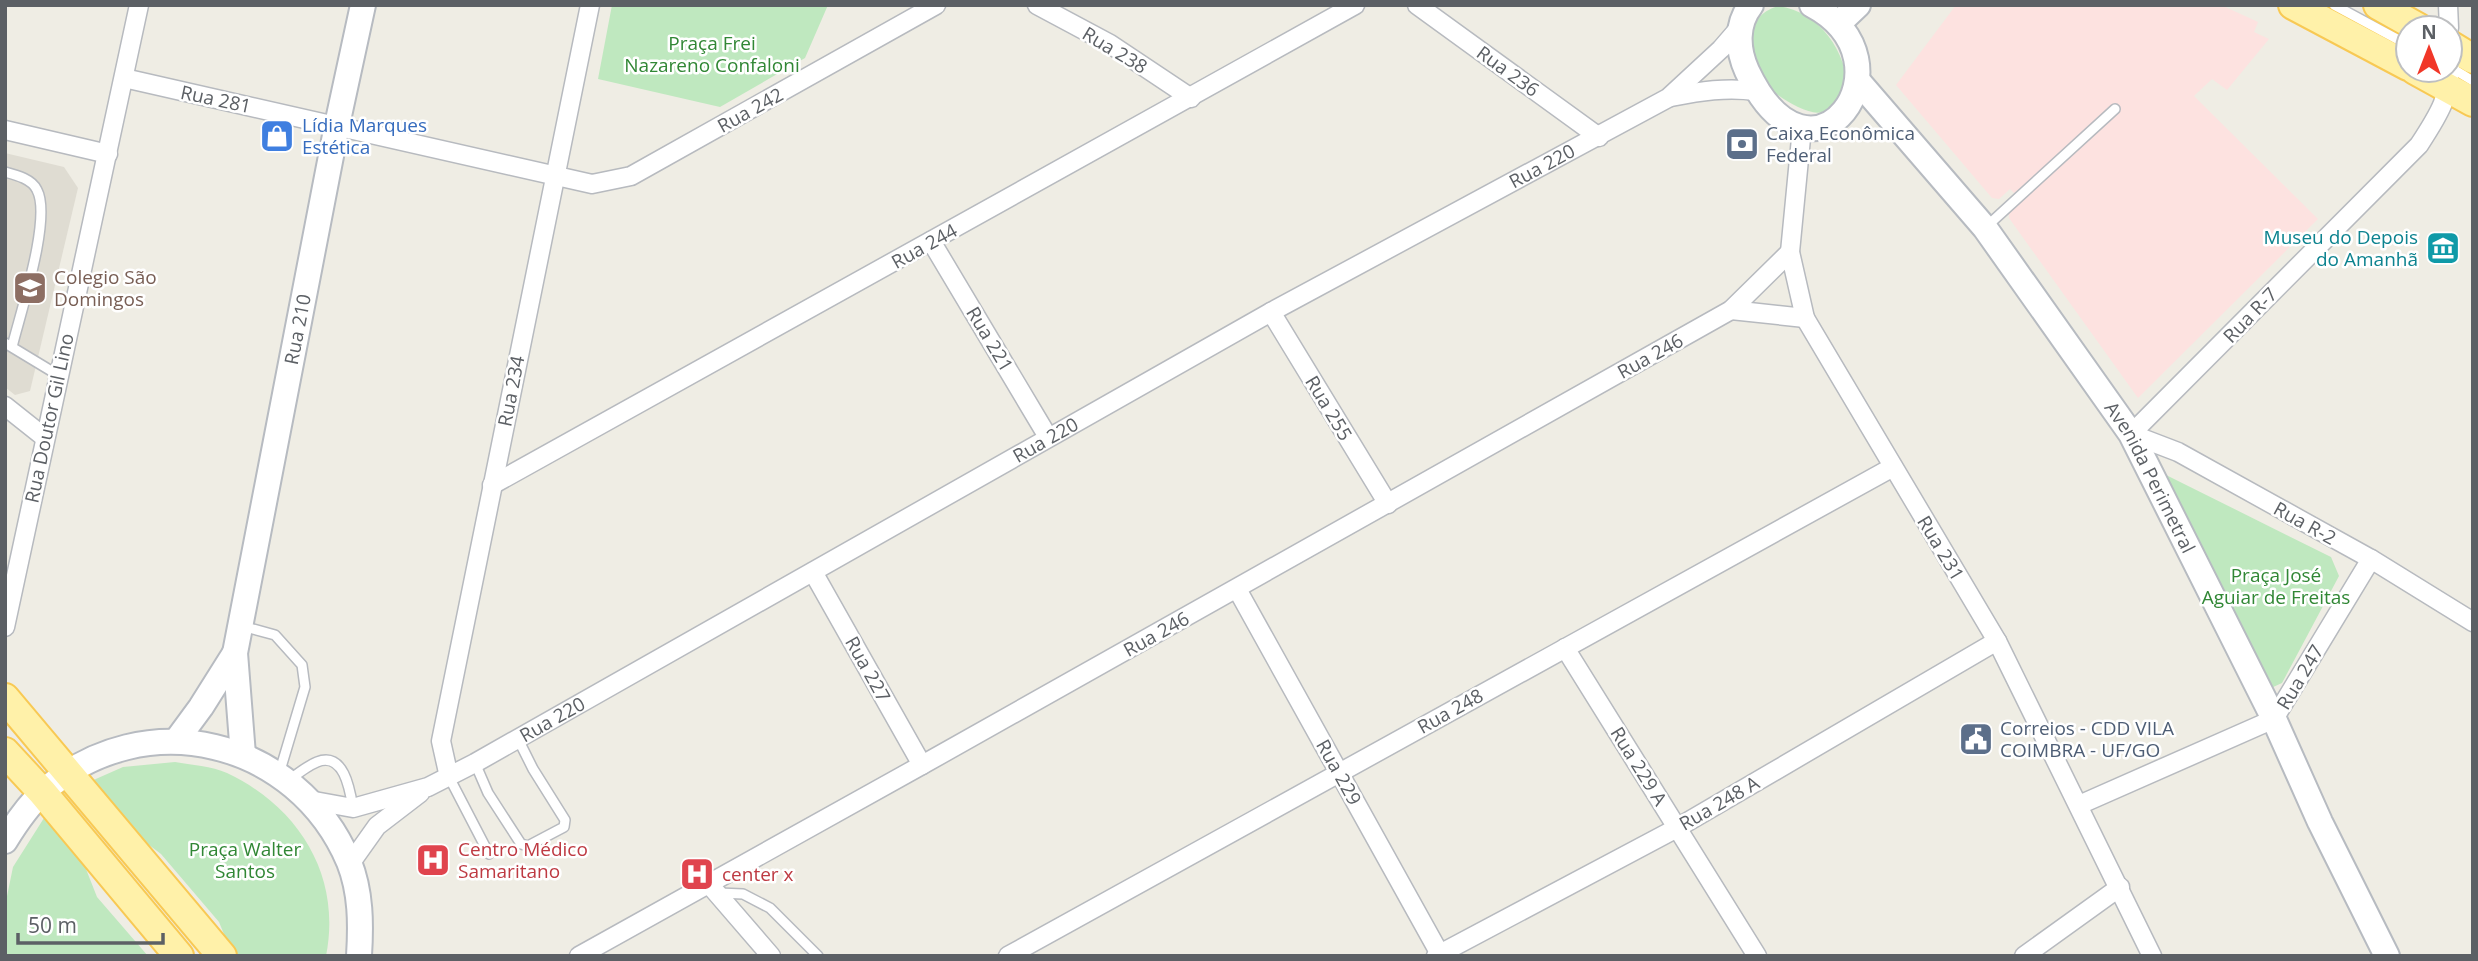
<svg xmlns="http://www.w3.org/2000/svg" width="2478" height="961" viewBox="0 0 2478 961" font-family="'Open Sans',sans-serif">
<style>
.education{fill:#dfdcd2}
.medical{fill:#fde2e0}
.green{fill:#bfe8bf}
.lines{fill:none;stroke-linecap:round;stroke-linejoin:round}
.lane-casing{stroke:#b7babf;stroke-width:12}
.street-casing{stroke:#b7babf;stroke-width:21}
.secondary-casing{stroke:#b7bbc1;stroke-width:28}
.primary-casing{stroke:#f8c954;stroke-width:32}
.lane{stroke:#fff;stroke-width:9}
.street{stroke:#fff;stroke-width:18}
.secondary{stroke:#fff;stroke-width:24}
.primary{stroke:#fff1a9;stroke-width:28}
.labels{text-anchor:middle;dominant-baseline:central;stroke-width:5;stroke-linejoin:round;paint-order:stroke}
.park-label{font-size:19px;fill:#318735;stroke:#fff}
.street-label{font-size:19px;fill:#5c6065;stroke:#fff}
.shop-label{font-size:19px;fill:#366cbe;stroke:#fff;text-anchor:start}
.service-label{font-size:19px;fill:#4e5e75;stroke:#fff;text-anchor:start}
.culture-label{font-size:19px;fill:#0d838f;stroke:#fff;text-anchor:end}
.education-label{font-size:19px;fill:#785e54;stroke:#fff;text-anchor:start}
.health-label{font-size:19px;fill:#be3a42;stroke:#fff;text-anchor:start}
</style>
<rect width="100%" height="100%" fill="#efede4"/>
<path class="education" d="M5,153l59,14 14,21 -48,203 -15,4 -10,-8z"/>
<path class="medical" d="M1956,5h265l37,17 -4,10 15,7 -42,51 -15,-11 -18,17 124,123 -180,179 -129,-180v-5l16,-16 -7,-7 -4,3 -4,-4 -11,10 -7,-1 -96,-113z"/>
<path class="green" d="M612,5h216l-23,53 -85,49 -122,-28z
M1778,6c43,6 68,46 71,86 -8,6 -17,16 -27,20 -12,5 -45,-15 -53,-25 -3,-4 -5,-10 -7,-14 -14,-27 -17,-57 16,-67z
M2160,472l171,85 8,19 -57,107 -11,5z
M175,762c16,3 37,4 52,11 72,34 115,103 99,183h-93l-14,-34 -58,-68 -33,-25 -39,-47 34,-15z
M44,818l40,46 13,33 51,59h-141l-2,-50 8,-39z"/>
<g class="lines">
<g class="lane-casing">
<path id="lane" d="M2334,5l74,40
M2450,67l23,14
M5,172c11,3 27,7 32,18 15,28 -17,124 -25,157
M1986,227l129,-118
M5,343l53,32
M242,626l33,9 27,30 3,22 -26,87
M475,763l13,30 33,51 7,2 36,-19 1,-7 -32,-51 -15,-30
M449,777l40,77
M288,781c9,-7 19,-15 29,-19 27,-11 33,28 36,46
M719,893l24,1 27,14 48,48"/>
</g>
<g class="street-casing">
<g id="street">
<path d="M1037,5l73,39 81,54"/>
<path d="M1417,5l182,132"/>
<path d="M2448,5l1,23"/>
<path d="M2450,56c1,40 -10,57 -31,89l-288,289 47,18 193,107 102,63"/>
<path d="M124,78l468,106 39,-8 305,-171"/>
<path d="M1671,97c30,-6 55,-10 85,-6"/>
<path d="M1802,128l-12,124 15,66 192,323 155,315"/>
<path d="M5,130l103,24"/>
<path d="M931,241l117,196"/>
<path d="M1731,310l74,8"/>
<path d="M1271,312l117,192"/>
<path d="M5,406l39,31"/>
<path d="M492,485l863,-480"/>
<path d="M813,572l109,193"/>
<path d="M1237,589l204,367"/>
<path d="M5,627l134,-622"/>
<path d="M1565,648l192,308"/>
<path d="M449,777l-8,-36 149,-736"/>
<path id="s1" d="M309,800l44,8 75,-21 47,-24 796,-451 397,-214 53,-49 19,-22"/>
<path d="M2079,805l195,-86 97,-160"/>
<path d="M350,864l27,-38 43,-33"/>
<path d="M708,883l63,73"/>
<path d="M579,956l343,-191 809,-455 59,-58"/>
<path d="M1008,956l885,-489"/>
<path d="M1436,956l241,-128 320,-187"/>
<path d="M2024,956l96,-69"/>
</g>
</g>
<g class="secondary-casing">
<g id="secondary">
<path d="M1751,5c-15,19 -14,44 -4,66 65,138 172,-9 65,-66"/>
<path d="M1839,23l19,-18"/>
<path id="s2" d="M1858,81l127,147 146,206 143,285 46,103 67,134"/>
<path d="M176,741l25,-34 34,-54"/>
<path id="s3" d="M243,755l-8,-102 102,-528 26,-120"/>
<path d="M5,841c11,-18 23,-36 39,-50 100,-89 253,-52 305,71 12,30 12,62 10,94"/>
</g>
</g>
<g class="primary-casing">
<path id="primary" d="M2293,5l115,61
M2378,5l41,23
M2450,45l23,14
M2415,70l58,32
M5,698l217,258
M5,752l37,40 137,164"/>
</g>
<use href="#lane" class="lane"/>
<use href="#street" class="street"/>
<use href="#secondary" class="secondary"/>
<use href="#primary" class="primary"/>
</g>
<defs>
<g id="shop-square" transform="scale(1.75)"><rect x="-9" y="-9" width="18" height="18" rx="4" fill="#3f7fe0" stroke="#fff"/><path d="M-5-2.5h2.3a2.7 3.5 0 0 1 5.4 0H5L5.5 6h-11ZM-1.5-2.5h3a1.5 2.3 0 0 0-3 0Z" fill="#fff"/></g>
<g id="bank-square" transform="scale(1.75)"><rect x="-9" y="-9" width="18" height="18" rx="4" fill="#5c6f8a" stroke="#fff"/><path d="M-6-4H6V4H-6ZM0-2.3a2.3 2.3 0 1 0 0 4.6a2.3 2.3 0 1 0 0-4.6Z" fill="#fff"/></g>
<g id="museum-square" transform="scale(1.75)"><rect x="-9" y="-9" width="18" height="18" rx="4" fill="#0f9aa8" stroke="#fff"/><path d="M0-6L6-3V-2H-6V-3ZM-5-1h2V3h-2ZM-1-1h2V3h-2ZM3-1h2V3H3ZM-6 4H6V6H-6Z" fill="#fff"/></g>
<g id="school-square" transform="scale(1.75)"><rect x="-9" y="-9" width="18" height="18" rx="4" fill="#8d6e63" stroke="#fff"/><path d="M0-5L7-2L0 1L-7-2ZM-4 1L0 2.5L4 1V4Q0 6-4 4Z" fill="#fff"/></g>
<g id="civic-square" transform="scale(1.75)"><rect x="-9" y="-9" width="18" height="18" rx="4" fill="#5c6f8a" stroke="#fff"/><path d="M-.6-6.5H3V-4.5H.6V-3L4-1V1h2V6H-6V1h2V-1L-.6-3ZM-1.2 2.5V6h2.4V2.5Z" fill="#fff"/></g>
<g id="hospital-square" transform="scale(1.75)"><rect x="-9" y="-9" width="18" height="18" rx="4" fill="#e0444e" stroke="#fff"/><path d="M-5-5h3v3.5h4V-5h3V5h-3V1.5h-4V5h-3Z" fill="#fff"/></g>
</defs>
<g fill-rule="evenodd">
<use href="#shop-square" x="277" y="136"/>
<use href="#bank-square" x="1742" y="144"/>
<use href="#museum-square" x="2443" y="248"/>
<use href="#school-square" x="30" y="288"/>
<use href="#civic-square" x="1976" y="739"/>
<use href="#hospital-square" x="433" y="860"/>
<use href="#hospital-square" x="697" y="874"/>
</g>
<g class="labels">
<g class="park-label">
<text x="712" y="43">Praça Frei<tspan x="712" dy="22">Nazareno Confaloni</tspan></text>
<text x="2276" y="575">Praça José<tspan x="2276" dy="22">Aguiar de Freitas</tspan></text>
<text x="245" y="849">Praça Walter<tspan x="245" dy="22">Santos</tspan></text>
</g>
<g class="street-label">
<text transform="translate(1115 50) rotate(31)">Rua 238</text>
<text transform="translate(1508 71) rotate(36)">Rua 236</text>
<text transform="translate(216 99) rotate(12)">Rua 281</text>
<text transform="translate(750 110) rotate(-29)">Rua 242</text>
<text stroke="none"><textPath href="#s1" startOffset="1398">Rua 220</textPath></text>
<text transform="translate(924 246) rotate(-29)">Rua 244</text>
<text transform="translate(2250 315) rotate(-46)">Rua R-7</text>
<text stroke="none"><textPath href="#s3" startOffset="432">Rua 210</textPath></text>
<text transform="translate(990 339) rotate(59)">Rua 221</text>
<text transform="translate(1650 356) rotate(-29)">Rua 246</text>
<text transform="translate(511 391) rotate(-79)">Rua 234</text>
<text transform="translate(1329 408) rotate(59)">Rua 255</text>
<text transform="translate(49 418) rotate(-78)">Rua Doutor Gil Lino</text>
<text stroke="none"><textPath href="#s1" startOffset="831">Rua 220</textPath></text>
<text stroke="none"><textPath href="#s2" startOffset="494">Avenida Perimetral</textPath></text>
<text transform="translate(2305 523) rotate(29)">Rua R-2</text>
<text transform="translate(1941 548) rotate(59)">Rua 231</text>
<text transform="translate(1156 634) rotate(-29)">Rua 246</text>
<text transform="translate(868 669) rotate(61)">Rua 227</text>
<text transform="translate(2300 677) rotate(-59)">Rua 247</text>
<text transform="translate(1450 711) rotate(-29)">Rua 248</text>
<text stroke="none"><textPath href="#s1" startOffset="264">Rua 220</textPath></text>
<text transform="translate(1639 766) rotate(58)">Rua 229 A</text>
<text transform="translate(1339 772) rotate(61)">Rua 229</text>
<text transform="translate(1719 803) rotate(-30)">Rua 248 A</text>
</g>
<g class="shop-label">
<text x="302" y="125">Lídia Marques<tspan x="302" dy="22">Estética</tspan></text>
</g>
<g class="service-label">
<text x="1766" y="133">Caixa Econômica<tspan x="1766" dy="22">Federal</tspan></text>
<text x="2000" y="728">Correios - CDD VILA<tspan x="2000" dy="22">COIMBRA - UF/GO</tspan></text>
</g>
<g class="culture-label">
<text x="2418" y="237">Museu do Depois<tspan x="2418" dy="22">do Amanhã</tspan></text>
</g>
<g class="education-label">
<text x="54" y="277">Colegio São<tspan x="54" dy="22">Domingos</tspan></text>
</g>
<g class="health-label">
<text x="458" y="849">Centro Médico<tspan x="458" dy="22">Samaritano</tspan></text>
<text x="722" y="874">center x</text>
</g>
</g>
<rect width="2478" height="961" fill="none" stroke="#5c6065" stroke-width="14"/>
<g transform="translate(2429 49)"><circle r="33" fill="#ffffff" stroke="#bebfc1" stroke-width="2"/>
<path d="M0-5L12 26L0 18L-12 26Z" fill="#f13728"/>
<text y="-10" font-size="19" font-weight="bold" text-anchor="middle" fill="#5c6065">N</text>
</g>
<path d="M18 933v10h145v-10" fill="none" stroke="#5c6065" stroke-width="3.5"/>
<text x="28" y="933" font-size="21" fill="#5c6065" stroke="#ffffff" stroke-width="5" paint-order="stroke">50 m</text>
</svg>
